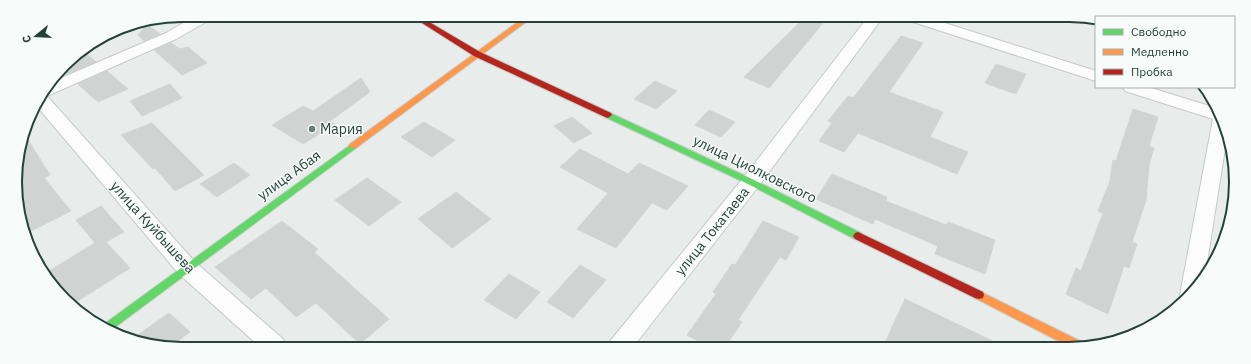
<svg xmlns="http://www.w3.org/2000/svg" width="1251" height="364" viewBox="0 0 1251 364" font-family="'IBM Plex Sans',sans-serif">
<style>
.building{fill:#cfd4d2;stroke:#d1d6d4}
.lines{fill:none;stroke-linecap:round;stroke-linejoin:round}
.street-casing{stroke:#c5cac8;stroke-width:2}
.fast-casing{stroke:#c3cbc8;stroke-width:2}
.slow-casing{stroke:#c3cbc8;stroke-width:2}
.jam-casing{stroke:#c3cbc8;stroke-width:2}
.street{fill:#fcfcfc;fill-rule:evenodd}
.fast{fill:#63d668;fill-rule:evenodd}
.slow{fill:#ff974d;fill-rule:evenodd}
.jam{fill:#b3261e;fill-rule:evenodd}
.poi-dot{fill:#697e78;stroke:#f7fbf9;stroke-width:1.5}
.labels{text-anchor:middle;dominant-baseline:central;stroke-width:3;stroke-linejoin:round;paint-order:stroke}
.poi-label{font-size:14px;fill:#24423a;stroke:#f7fbf9;text-anchor:start}
.street-label{font-size:14px;fill:#24423a;stroke:#f7fbf9}
.rim{fill:none;stroke:#24423a;stroke-width:2}
</style>
<rect width="100%" height="100%" fill="#e8edeb"/>
<path class="building" d="M805,17h23l-59,71 -25,-11z
M147,24l13,10 -16,7 -6,-6z
M901,36l22,7 -34,49 54,20 -13,25 38,15 -11,22 -99,-41 -14,19 -25,-11 13,-18 -4,-2 20,-25 5,2z
M171,43l9,6 8,-2 19,16 -25,12 -28,-25z
M82,50l14,12 -29,12 -5,-5 10,-12z
M996,64l30,10 -10,20 -31,-11z
M107,71l21,18 -30,13 -20,-18z
M361,78l9,14 -40,29 5,3 -32,20 -31,-19 31,-19 10,5z
M655,81l22,10 -21,18 -22,-10z
M170,84l12,14 -40,18 -12,-15z
M1133,109l25,8 -9,29 5,2 -5,17 -3,35 -14,42 5,2 -8,24 -5,-2 -16,48 -42,-20 10,-26 5,3 22,-58 -5,-2 12,-30 3,-21 3,1z
M709,110l26,12 -14,15 -26,-12z
M572,117l20,16 -18,10 -20,-17z
M424,122l31,18 -23,17 -31,-20z
M152,123l52,52 -29,16 -20,-23 -2,1 -32,-34z
M25,135l25,40 -6,3 27,33 -46,23 -4,-9 -6,-54z
M580,149l48,25 11,-11 49,23 -21,24 -15,-7 -36,45 -39,-19 31,-36 -48,-26z
M234,163l16,12 -33,22 -17,-13z
M832,174l55,23 -1,4 60,24 2,-3 47,18 -10,34 -50,-20 3,-8 -63,-27 -2,5 -57,-25z
M367,178l34,24 -32,24 -34,-26z
M456,192l35,27 -39,29 -34,-29z
M101,206l23,26 -18,10 24,26 -54,34 -27,-31 46,-28 -19,-23z
M282,221l36,28 -4,3 75,67 -29,25 -44,-41 -20,14 -30,-29 -15,11 -36,-32z
M763,221l36,16 -13,23 -6,-3 -42,63 4,2 -17,25h-17l-21,-12 29,-41 -3,-2 19,-28 3,1z
M580,265l26,15 -33,38 -26,-16z
M509,274l31,18 -24,27 -32,-19z
M905,299l100,48h-122z
M169,313l21,19 -19,14h-21l-18,-7z"/>
<g class="lines">
<g class="street-casing">
<path id="street" d="M197,15h18l-2,3 -37,21 -129,57 148,166 88,77 4,7h-28l-80,-72 -144,-170 17,-22 114,-49z
M868,17h15l-125,170 -125,160h-26l4,-7 133,-163z
M908,18h21l167,53v10l-186,-60z
M1123,87h25l68,21 11,28 -22,139 -20,27 -5,-7 33,-176 -88,-28z"/>
</g>
<g class="fast-casing">
<path id="fast" d="M608,112l146,68 107,53 2,3 -2,3h-6l-107,-55 -143,-67 -1,-2z
M353,143l3,1 1,2 -1,2 -246,183 -10,-4z"/>
</g>
<g class="slow-casing">
<path id="slow" d="M526,16h8l-178,132h-6l-1,-2 1,-2z
M979,291l109,54 1,3h-17l-97,-50 -1,-3 1,-3z"/>
</g>
<g class="jam-casing">
<path id="jam" d="M411,16h8l61,36 131,61 1,2 -4,3 -3,-1 -131,-61z
M858,232l125,60 1,3 -1,3 -4,1 -4,-1 -120,-59 -2,-3 2,-3z"/>
</g>
<use href="#street" class="street"/>
<use href="#fast" class="fast"/>
<use href="#slow" class="slow"/>
<use href="#jam" class="jam"/>
</g>
<circle class="poi-dot" cx="312" cy="129" r="4"/>
<g class="labels">
<g class="poi-label">
<text x="320" y="129">Мария</text>
</g>
<g class="street-label">
<text transform="translate(755 169) rotate(26)">улица Циолковского</text>
<text transform="translate(289 175) rotate(-36)">улица Абая</text>
<text transform="translate(153 227) rotate(48)">улица Куйбышева</text>
<text transform="translate(712 231) rotate(-51)">улица Токатаева</text>
</g>
</g>
<path d="M0 0H1251V364H0ZM182 22H1069A160 160 0 0 1 1229 182V182A160 160 0 0 1 1069 342H182A160 160 0 0 1 22 182V182A160 160 0 0 1 182 22Z" fill="#f7fbf9" fill-rule="evenodd"/>
<path class="rim" d="M182 22H1069A160 160 0 0 1 1229 182V182A160 160 0 0 1 1069 342H182A160 160 0 0 1 22 182V182A160 160 0 0 1 182 22Z"/>
<rect x="1095" y="16" width="140" height="72" fill="#f7fbf9" stroke="#a3b1ad"/>
<rect x="1103" y="29" width="20" height="6" fill="#63d668" stroke="#a3b1ad"/>
<text x="1131" y="36" font-size="12" fill="#24423a">Свободно</text>
<rect x="1103" y="49" width="20" height="6" fill="#ff974d" stroke="#a3b1ad"/>
<text x="1131" y="56" font-size="12" fill="#24423a">Медленно</text>
<rect x="1103" y="69" width="20" height="6" fill="#b3261e" stroke="#a3b1ad"/>
<text x="1131" y="76" font-size="12" fill="#24423a">Пробка</text>
<g transform="translate(36 36) rotate(252)" stroke="#f7fbf9" stroke-width="3" paint-order="stroke">
<path d="M0-3L7 15L0 10L-7 15Z" fill="#24423a"/>
<text y="-6" font-size="11" font-weight="bold" text-anchor="middle" fill="#24423a">С</text>
</g>
</svg>
